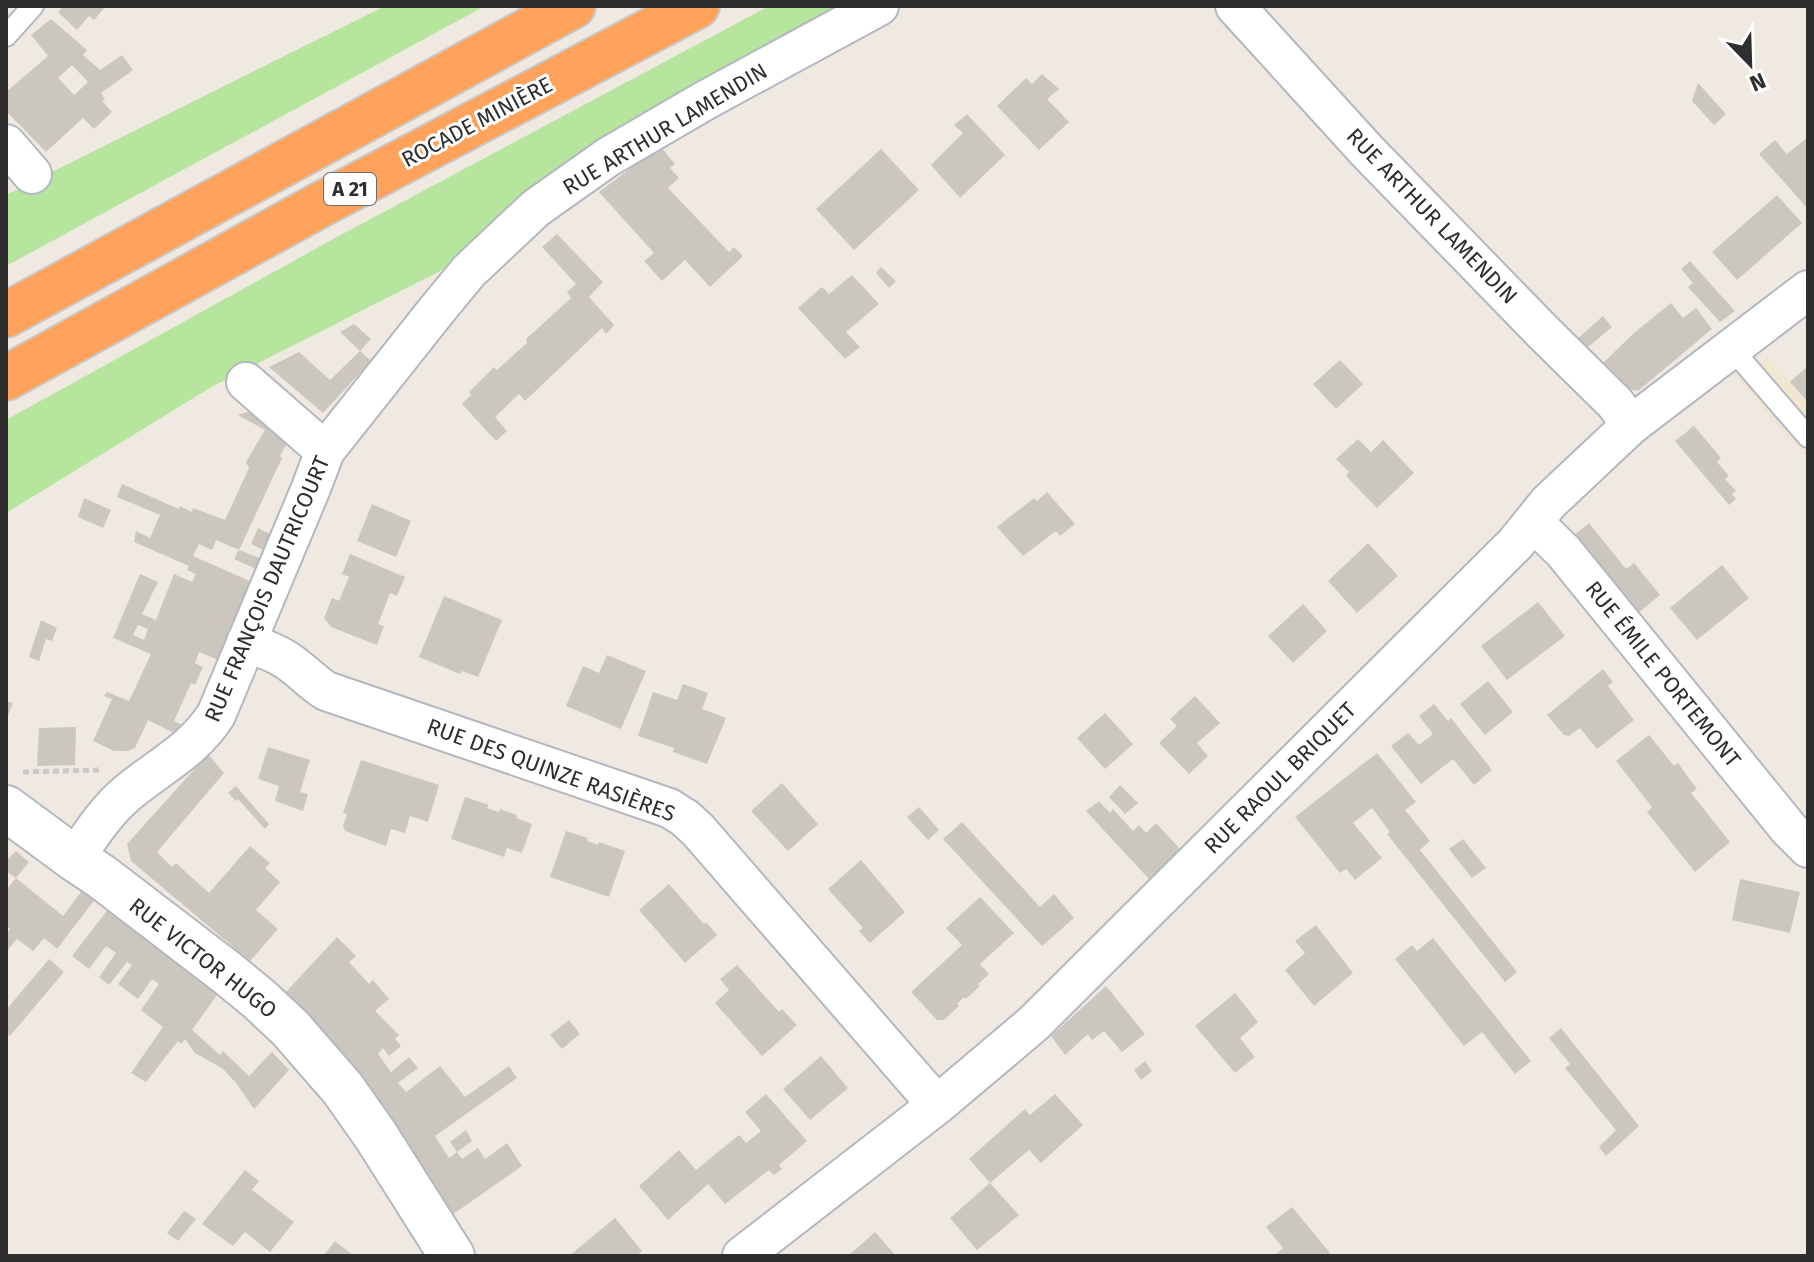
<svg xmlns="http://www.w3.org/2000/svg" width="1814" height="1262" viewBox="0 0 1814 1262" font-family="'Fira Sans',sans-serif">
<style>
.education{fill:#f0e6d1}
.green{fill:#b6e59e}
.building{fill:#cbc7bf;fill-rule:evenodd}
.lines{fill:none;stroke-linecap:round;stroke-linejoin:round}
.service-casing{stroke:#b4b7c1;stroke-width:24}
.minor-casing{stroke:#b4b7c1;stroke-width:42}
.tertiary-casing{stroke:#b4b7c1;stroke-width:48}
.motorway-casing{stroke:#c9c9c9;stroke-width:48}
.path{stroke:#c9c9c9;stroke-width:5;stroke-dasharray:6 4;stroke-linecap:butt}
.service{stroke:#fff;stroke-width:20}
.minor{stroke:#fff;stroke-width:38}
.tertiary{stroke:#fff;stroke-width:44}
.motorway{stroke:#ffa35c;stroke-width:44}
.labels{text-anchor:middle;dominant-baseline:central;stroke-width:6;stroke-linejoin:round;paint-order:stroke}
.shield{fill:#fff;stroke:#6d6d6d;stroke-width:2}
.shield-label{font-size:20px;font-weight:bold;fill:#2e2e2e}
.street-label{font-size:22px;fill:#2e2e2e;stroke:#fff}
</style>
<rect width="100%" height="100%" fill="#efe9e1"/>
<path class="education" d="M1769,357l39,46v58l-70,-82z"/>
<path class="green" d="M385,6h100l-479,260v-71z
M769,6h87l-404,259 -239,121 -207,127v-93l331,-183z"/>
<path class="building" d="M64,6h42l-12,14 -5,-4 -12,14 -19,-18z
M51,19l36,31 -4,5 17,15 22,-15 11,15 -32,23 4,6 -3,2 10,11 -18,17 -11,-11 -37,34 -40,-41v-19l42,-36 -17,-21zM72,65l16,17 -14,13 -16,-17z
M1042,74l17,15 -12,10 22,23 -30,28 -42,-44 29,-28 6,6z
M1698,83l28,31 -12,11 -22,-24z
M967,114l38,41 -45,43 -29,-33 32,-32 -9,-8z
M1808,137v72l-49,-55 16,-14 12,14z
M660,146l15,18 -5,4 9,10 -11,10 61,64 5,-5 9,9 -33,31 -25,-27 -23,21 -18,-20 10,-8 -55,-61z
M881,149l38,41 -65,60 -38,-41z
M1777,195l25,28 -65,57 -25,-28z
M557,234l46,48 -14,15 25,28 -8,9 -4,-6 -77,73 -6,-7 -24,23 12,14 -11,10 -34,-37 9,-9 -2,-3 25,-25 3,3 30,-27 -1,-4 45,-41 -4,-6 9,-8 -34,-37z
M1690,261l45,50 -15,11 -32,-35 5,-4 -12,-14z
M881,267l15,14 -7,7 -13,-15z
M852,275l27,29 -33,28 14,15 -15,12 -47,-51 24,-21 7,7z
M1671,303l12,15 13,-10 16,21 -74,62 -13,-3 -23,-24 33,-32z
M1603,316l9,11 -26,22 -9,-10z
M354,324l17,15 -11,12 11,10 -48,52 -54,-46 30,-15 31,28 30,-29 -20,-19z
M1340,360l23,24 -27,25 -23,-25z
M1808,366v36l-18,-20z
M256,409l32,32 -8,15 2,2 -43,92 23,9 -4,11 -24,-11 5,-9 -23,-10 -4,10 -13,-6 -6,12 59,26 -31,79 -22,-9 -4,11 8,4 -8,18 -4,-2 -17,38 10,5 -12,6 -24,-12 -13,28 -7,3h-14l-21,-10 19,-42 -8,-3 3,-4 22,9 22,-47 -38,-16 27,-64 18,8 -16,32 14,6 18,-46 18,8 4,-8 -9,-4 2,-4 -55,-24 2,-11 14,7 10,-23 -43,-18 5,-13 57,25 1,-3 12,6 1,-4 32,12 24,-52 -3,-6 19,-32 -27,-15zM138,625l10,4 -4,11 -11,-5z
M1694,426l27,32 -4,4 12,14 -4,3 11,12 -4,3 4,5 -7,6 -54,-64z
M1358,439l13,13 12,-12 31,33 -37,35 -31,-32 3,-4 -13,-13z
M1047,492l28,32 -15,12 -4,-5 -33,25 -26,-29 37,-29 3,3z
M84,498l27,12 -8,18 -25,-11z
M372,504l39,17 -15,36 -39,-16z
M1589,523l37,46 8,-6 26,32 -24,20 -63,-79z
M258,528l14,7 -7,16 -14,-7z
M1368,543l30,33 -41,37 -29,-32z
M350,554l55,23 -8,19 -7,-3 -12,31 6,2 -7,19 -46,-18 -7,-9 8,-20 7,3 10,-24 -7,-3z
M1722,565l27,33 -52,42 -27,-32z
M444,596l58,24 -24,57 -16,-6 -2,3 -41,-17z
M1538,602l27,34 -58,44 -26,-34z
M1303,604l24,27 -34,32 -25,-27z
M41,620l16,8 -5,13 -6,-2 -7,22 -10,-4z
M607,655l39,16 -25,58 -55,-23 17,-40 16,7z
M1603,669l10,13 -5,4 26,34 -37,29 -17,-21 -11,8 -5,-1 -17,-20z
M1488,681l25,31 -28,23 -25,-31z
M683,684l25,9 -6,16 24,9 -19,46 -34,-12 1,-4 -36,-12 15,-44 24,8z
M1195,696l25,27 -23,20 11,13 -19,18 -30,-31 18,-17 -7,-7z
M6,701l7,2 -7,18z
M1434,704l14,17 3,-3 41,52 -18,15 -21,-26 -32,25 -30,-38 17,-13 11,12 14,-11 -14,-18z
M1105,713l28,31 -28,25 -28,-31z
M76,727l-1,38 -38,1 2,-38z
M1649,735l25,31 4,-3 10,14 9,12 -6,4 39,49 -35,30 -48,-60 5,-5 -36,-46z
M268,747l42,13 -10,32 8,2 -5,17 -28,-10 4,-15 -21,-7z
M1377,753l39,49 -11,8 25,31 -10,9 97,122 -12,10 -118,-148 3,-2 -18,-24 -19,15 29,35 -27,22 -9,-11 -6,4 -45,-56z
M208,754l16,19 -67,79 15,15 4,-4 33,30 41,-47 20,17 -5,5 15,14 -24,28 22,19 -28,32 -119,-100 -4,-17z
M361,760l78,25 -11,37 -18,-6 -5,17 -14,-4 -5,17 -41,-15 -2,-5 4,-12 -4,-1z
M782,783l36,41 -30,27 -37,-40z
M1120,785l18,18 -13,11 -16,-17z
M236,786l33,38 -4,5 -27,-30 -2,2 -8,-8z
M465,797l24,8 -2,3 12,4 1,-3 17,6 -1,3 16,6 -10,29 -15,-5 -3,9 -53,-18z
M1099,801l11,12 3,-4 20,22 6,-6 7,8 10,-10 24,26 -31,30 -63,-68z
M919,807l20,23 -11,10 -21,-23z
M962,822l78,85 14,-13 20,24 -32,28 -99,-107z
M566,831l22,7 -1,3 11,4 1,-3 26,9 -16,46 -59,-20z
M1463,839l23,29 -14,10 -23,-29z
M16,851l13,11 -13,16 47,38 20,-27 13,9 -39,51 -13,-11 -11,13 -16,-12 -11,13v-18l4,-5 -4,-3v-36l10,-12 -10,-7v-10z
M861,860l44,52 -35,31 -11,-12 4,-3 -35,-39z
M1740,879l60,13 -10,41 -58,-13z
M669,884l35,40 2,-2 11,13 -32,28 -46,-53z
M980,897l34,36 -34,31 9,10 -11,10 2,2 -14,13 -2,-2 -7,7 2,2 -15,14h-7l-26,-28 51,-47 -16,-17z
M109,908l76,58 32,29 -25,35 28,25 3,-4 26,25 23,-24 17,18 -35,39 -17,-25 -14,-15 -28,-16 -10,-14 -4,5 -3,-3 -32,41 -15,-9 32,-46 -22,-17 18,-26 -7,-5 -14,20 -20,-15 14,-19 -5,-3 -18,23 -10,-8 17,-24 -10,-7 -17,23 -17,-13z
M1316,925l37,48 -39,33 -29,-36 20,-17 -10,-12z
M337,937l19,19 -7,6 20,22 4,-4 16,19 -14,12 24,24 -4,4 6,7 -12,10 -6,-8 -5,6 13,18 18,-15 9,11 -20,15 8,9 34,-26 25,31 44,-31 8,12 -82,58 14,22 8,-6 5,7 16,-11 7,11 22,-16 15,23 -73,51 -80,-126 -83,-99z
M1433,938l98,123 -16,13 -33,-42 -18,14 -69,-87 17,-14 5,6z
M49,959l15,13 -54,64 -4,-3v-23z
M737,965l42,47 3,-3 15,16 -35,31 -47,-53 14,-13 -9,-11z
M1106,986l39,48 -23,18 -18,-21 -12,9 -4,-6 -23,21 -14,-19z
M1235,993l23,29 -18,16 15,19 -20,16 -40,-47z
M569,1020l11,14 -18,15 -12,-14z
M1561,1028l78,98 -33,30 -7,-9 17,-17 -51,-62 5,-4 -21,-26z
M821,1056l27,32 -38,32 -27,-31z
M1145,1061l7,10 -11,9 -7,-10z
M766,1094l41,47 -28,24 3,4 -8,6 -5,-5 -44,34 -17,-20 -40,36 -29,-34 40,-36 17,20 43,-35 7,8 15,-12 -16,-19z
M1055,1094l28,31 -42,38 -12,-13 -39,33 -21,-24 56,-50 5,6z
M466,1130l6,11 -15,11 -7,-10z
M245,1170l14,11 -7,9 42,32 -24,30 -25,-20 -12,14 -31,-22z
M990,1183l29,32 -42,35 -27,-32z
M1292,1207l38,46 -4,3h-52l9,-8 -17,-21z
M184,1211l12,8 -18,22 -11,-8z
M615,1218l27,33 -6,5h-67z
M875,1232l21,24h-48z
M335,1241l19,15h-31z"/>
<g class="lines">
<g class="service-casing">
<path id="service" d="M6,36l27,-30
M1732,349l76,88"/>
</g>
<g class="minor-casing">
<path id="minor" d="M1235,6l132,145 176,181 72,71 16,22
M6,144l26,30
M246,382l79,69
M1533,522l30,29 226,278 19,19
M246,642c12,5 26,9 37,16 16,9 27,23 43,33l343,117 16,10 13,12 239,275
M75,859c15,-24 33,-51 56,-69 31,-25 62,-40 85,-75l95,-227 14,-37 111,-140 33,-40 67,-63 72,-51 96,-56 175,-95
M742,1256l195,-151 96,-81 482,-480 34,-42 82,-77 177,-135"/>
</g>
<g class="tertiary-casing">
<path id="tertiary" d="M6,808l69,51 27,18 124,95 33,27 31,29 53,61 33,47 76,120"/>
</g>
<g class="motorway-casing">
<path id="motorway" d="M6,315l567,-309
M6,378l314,-173 377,-199"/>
</g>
<path class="path" d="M23,772l78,-2"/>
<use href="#service" class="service"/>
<use href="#minor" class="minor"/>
<use href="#tertiary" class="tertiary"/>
<use href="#motorway" class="motorway"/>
</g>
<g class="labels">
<rect class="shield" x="324" y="173" width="52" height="32" rx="6"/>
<g class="shield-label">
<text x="350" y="189">A 21</text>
</g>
<g class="street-label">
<text transform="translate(477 122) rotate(-28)">ROCADE MINIÈRE</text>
<text transform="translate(665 129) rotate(-31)">RUE ARTHUR LAMENDIN</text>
<text transform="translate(1432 216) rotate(46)">RUE ARTHUR LAMENDIN</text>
<text transform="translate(267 589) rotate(-67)">RUE FRANÇOIS DAUTRICOURT</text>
<text transform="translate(1663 674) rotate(51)">RUE ÉMILE PORTEMONT</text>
<text transform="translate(551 770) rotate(20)">RUE DES QUINZE RASIÈRES</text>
<text transform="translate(1280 778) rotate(-45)">RUE RAOUL BRIQUET</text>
<text transform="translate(203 958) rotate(38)">RUE VICTOR HUGO</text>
</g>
</g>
<rect width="1814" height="1262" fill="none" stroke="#2e2e2e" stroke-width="16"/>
<g transform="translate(1750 64) rotate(157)" stroke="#ffffff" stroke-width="6" paint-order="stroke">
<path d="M0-6L14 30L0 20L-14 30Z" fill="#2e2e2e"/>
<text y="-12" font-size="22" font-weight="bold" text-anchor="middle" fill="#2e2e2e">N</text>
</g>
</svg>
